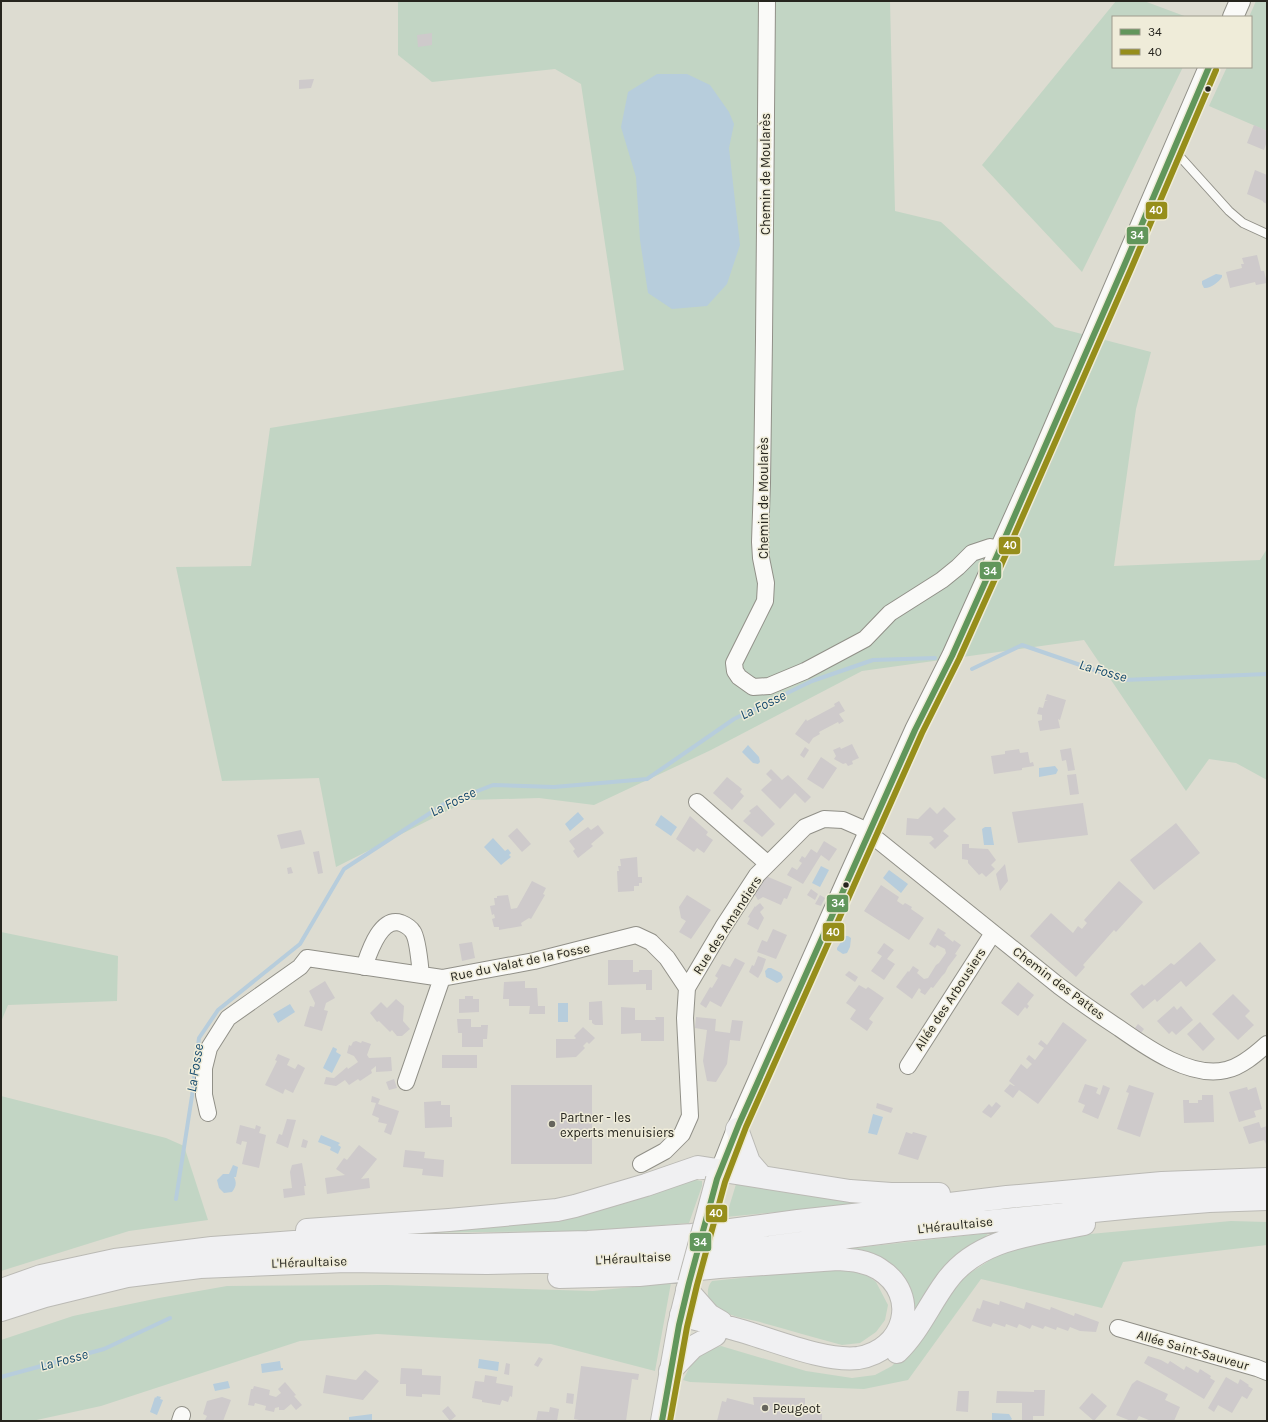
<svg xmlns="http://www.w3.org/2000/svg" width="1268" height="1422" viewBox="0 0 1268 1422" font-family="Karla,sans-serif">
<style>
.green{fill:#c2d5c4}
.water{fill:#b7cddc}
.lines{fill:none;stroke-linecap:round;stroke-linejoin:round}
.stream{stroke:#b7cddc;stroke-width:4}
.building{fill:#cecacb}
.service-casing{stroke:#919088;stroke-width:10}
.minor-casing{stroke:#919088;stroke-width:18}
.tertiary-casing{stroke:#919088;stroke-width:22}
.primary-casing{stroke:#bbbab5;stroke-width:24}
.trunk-casing{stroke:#bbbab5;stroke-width:24}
.service{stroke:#fafaf8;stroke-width:8}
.minor{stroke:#fafaf8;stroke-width:16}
.tertiary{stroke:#fafaf8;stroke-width:20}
.primary{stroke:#f2f2f4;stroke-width:22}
.trunk{stroke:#f0f0f2;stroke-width:22}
.primary-bridge-casing{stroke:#bbbab5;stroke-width:24;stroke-linecap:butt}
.primary-bridge{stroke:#f2f2f4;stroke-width:22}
.bus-1-casing{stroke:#efecd9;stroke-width:9}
.bus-2-casing{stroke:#efecd9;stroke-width:9}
.bus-1{stroke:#61965b;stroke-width:6}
.bus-2{stroke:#968e1b;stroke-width:6}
.bus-dot{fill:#26251e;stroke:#efecd9;stroke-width:1.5}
.poi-dot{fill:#66655d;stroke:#efecd9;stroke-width:1.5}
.labels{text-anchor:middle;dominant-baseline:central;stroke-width:3;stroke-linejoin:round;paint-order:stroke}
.street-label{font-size:13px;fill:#26251e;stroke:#efecd9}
.poi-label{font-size:13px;fill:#26251e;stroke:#efecd9;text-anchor:start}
.water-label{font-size:14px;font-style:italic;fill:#174b6e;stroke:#efecd9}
.line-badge{stroke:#efecd9;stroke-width:1.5}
.badge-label{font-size:11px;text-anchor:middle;font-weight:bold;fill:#fff}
</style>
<rect width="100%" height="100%" fill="#dddcd1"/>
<path class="green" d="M398,1h492l5,210 46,11 114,105 96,25 -15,57 -22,157 146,-6 7,-11v231l-31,-17 -27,-4 -23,32 -102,-151 -222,31 -151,79 -117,55 -55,-7 -70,2 -133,67 -17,-89 -97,3 -46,-214 75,-1 19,-138 354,-58 -43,-286 -26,-15 -123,13 -34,-27z
M1116,1h28l43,16h-74v50h70l-101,205 -100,-107z
M1256,1h11v130l-58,-25 18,-39h24v-50h-2z
M1,932l117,24 -1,45 -109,4 -7,17z
M1,1096l165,42 18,8 24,74 -79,11 -128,40z
M696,1180l6,1v5l-13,37 -99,8 -192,2 275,-47z
M737,1181l153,20 -164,16z
M1231,1221l36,1v23l-144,17 -21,46 -121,-29 -73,101 -44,9 -174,-7 -7,-2c10,-20 16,-28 38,-34l85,25 46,7 23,-3 17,-9 23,-25 29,-42 23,-24 34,-22 41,-13 48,-6z
M989,1233l-61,58 -27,38 6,-21 -61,-59z
M844,1267l16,3 16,12 12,23 -3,15 -9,12 -16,11 -18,2c-29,-8 -57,-16 -86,-24 -12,-3 -30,-5 -40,-14 -9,-6 -11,-18 -4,-26z
M671,1283l-16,88 -104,-27 -174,-10 -77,7 -199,65 -69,15h-31v-81l72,-24 86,-18 68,-12 159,-1 207,6z"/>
<path class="water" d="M657,74h30l23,11 19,27 5,12 -5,24 11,97 -13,39 -20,22 -35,3 -24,-16 -8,-53 -4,-63 -15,-50 7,-35z
M1216,274l6,1v2c-3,5 -12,12 -18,11l-2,-4v-3z
M748,745l11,12 1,5 -2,2 -5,-1 -11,-11z
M1055,766l3,4 -2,4 -17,3v-9z
M578,812l6,7 -14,12 -5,-7z
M661,815l16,12 -6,9 -16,-11z
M985,827h6l3,18h-10l-2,-16z
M493,838l12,13 3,-2 3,4 -2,2 2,2 -10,8 -17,-18z
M821,866l8,4 -9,17 -8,-4z
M889,870l19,14 -7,9 -18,-15z
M845,936h3l3,2 -1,9 -3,6 -4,1 -6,-4v-2z
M768,968h3l10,5 2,4 -2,4 -4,2 -11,-6 -1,-6z
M558,1003h10v19h-10z
M290,1004l5,8 -17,11 -5,-9z
M333,1047l4,2 -1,3 5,3 -9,18 -9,-5z
M873,1114l10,3 -6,18 -9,-2z
M321,1135l19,8 -2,2 3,2 -3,7 -8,-4 1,-3 -13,-5z
M233,1165l5,2 -2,10h-2c3,6 2,10 -2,15l-8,1 -5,-5 -2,-8 6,-6h6z
M479,1359l20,3 -1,9 -20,-3z
M280,1361l1,7h2v2l-21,3 -1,-9z
M228,1381l2,7 -15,3 -2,-7z
M157,1396l4,1 -1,2 3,1 -6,15 -7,-3 5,-15 1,1z
M992,1413l17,1 3,5 -2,2h-18z
M372,1414v7h-23v-4z"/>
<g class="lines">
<path class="stream" d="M972,669l50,-24 102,35 143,-6
M176,1199l16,-103 7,-58 19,-28 82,-66 44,-75 100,-65 49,-19 61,2 93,-8 87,-60 78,-38 61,-21 62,-2
M1,1377l103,-28 66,-31"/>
</g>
<path class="building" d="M432,33v12l-14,2 -1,-12z
M314,79l-3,9 -12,1v-9z
M1254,125l13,6v10l-3,9 -17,-7z
M1255,170l12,5v29l-4,-2v-1l-16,-7z
M1257,255l4,16h3l3,12 -11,2 -1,-3 -25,6 -4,-16 16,-4 -1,-4h3l-2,-6z
M1047,694l19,6 -6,20 -2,-1 2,9 -20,3 -2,-10 4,-1v-5l-5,-1 2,-7 4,1 2,-7h3l-3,-1z
M839,701l6,10 -6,3 5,7 -5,3 -1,-2 -19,10 1,2 -7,4 -4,6 -14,-10 11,-15 1,2 28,-15 -1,-2z
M852,744l7,14 -7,3 1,3 -5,2 -2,-3 -3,1 -9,-5 2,-3 -3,-6 7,-3 1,2z
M805,747l4,3 -5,8 -4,-3z
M1071,748l4,22 -7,1 -2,-11 -4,1 -2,-11z
M1019,749l1,4 8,-1 2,11 3,-1 1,4 -12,2v2l-28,4 -3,-18 14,-2v-3z
M821,757l16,11 -14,21 -16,-10z
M771,769l11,11 6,-5 23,22 -6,6 -10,-10 -15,16 -19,-19 11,-10 -6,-6z
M1076,774l3,20 -9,1 -3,-20z
M727,777l15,12 -2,3 4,4 -12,14 -19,-17z
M1083,803l5,32 -70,8 -6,-31z
M757,805l18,19 -13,13 -19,-16 8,-8 -2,-2z
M930,807l7,7 7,-7 12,12 -13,12 6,5 -14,13 -6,-6 5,-4 -3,-3 -25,-1 1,-17 11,1z
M690,816l18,16 -2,3 7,5 -9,13 -7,-5 -3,4 -18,-13z
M1176,823l24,30 -46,37 -24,-30z
M598,825l6,8 -13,11 2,2 -15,12 -5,-7 2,-2 -6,-8 19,-14 3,3z
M517,828l14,16 -9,8 -14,-16z
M301,830l4,14 -24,5 -4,-14z
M824,841l13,8 -8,12 -8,-6 -18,29 -16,-9 5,-8 5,3 5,-7 -3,-2 3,-5 3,2 6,-9 6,4z
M962,844h7v4l19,1 8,11 -5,5 4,4 -9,8 -4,-4 -3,2 -11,-12v-3l-6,-1z
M319,851l4,22 -5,1 -5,-22z
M637,857l1,20h4v6h-3v3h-5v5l-16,1 -1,-21h2l-1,-5h3l-1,-7z
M1005,864l3,17 -8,10 -4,-17z
M291,867l2,6 -5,1 -1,-6z
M766,876l26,11 -5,12 -3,-1 -3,7 -18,-8 -5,3 -5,-8z
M532,881l14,7 -3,6 2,1 -14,24 -2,-1 -8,5 1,3 -23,4v-3h-5l-2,-8 3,-1 -1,-4 -2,1 -2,-9 5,-1 -1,-7h3v-2l11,-1 3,14 6,-1z
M1119,881l24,21 -27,30 -2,-2 -31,35 2,2 -9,10 -46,-41 21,-23 22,20 5,-7 4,3 5,-6 -3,-3z
M881,885l18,12 -2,4 6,4 2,-2 7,4 -1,2 13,9 -15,22 -45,-29z
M811,889l7,5 -3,6 -8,-5z
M687,895l24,15 -20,29 -12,-7 7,-11 -5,-3 -2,-11z
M820,895l5,3 -4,8 -6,-2z
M760,903l4,5 -4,4 4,6 -6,12 -11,-6 3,-6 -2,-1 7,-11v1z
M938,928l8,5 -2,2 9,7 1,-2 7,5 -6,9 2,1 -9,12 -3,6 -3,3 -9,12 -2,-1 -6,8 -5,-3 1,-2 -2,-2 -7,11 -16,-12 12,-16 1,1 4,-6 6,4 -2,3 7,6 4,-1 8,-13 3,-2 7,-10 -1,-4 -8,-4 -2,3 -6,-4z
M773,929l14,6 -11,24 -19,-7 5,-12 5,2z
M472,942l3,16 -13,3 -3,-17z
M1200,942l16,18 -1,1 -29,26 -5,-6 -24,21 -2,-3 -12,10 -13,-15 12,-10 2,2 27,-23 3,2z
M884,943l10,7 -7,9 8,5 -11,16 -13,-9 11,-15 -5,-3z
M758,956l8,3 -4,12 -4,7 -9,-6 3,-7 2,1z
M735,958l10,5 -24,44 -11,-6 -4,7 -6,-4 10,-17 2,1 6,-10 -3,-2 7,-12 8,3z
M608,960h25v12h6v-2h13v20h-6v-6l-38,1z
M849,971l9,6 -3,5 -10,-7z
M325,981l10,17 -9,5 -2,7 4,1 -6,20 -18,-5 6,-20 4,1 1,-4 -6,-12z
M525,981v7h12l1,18h7v8h-16l1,-8h-21v-7h-6l1,-17z
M1018,982l16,13 -7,9 2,2 -2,3 -2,-2 -7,9 -17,-13z
M859,985l7,4 2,-2 16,11 -15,21 4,3 -6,9 -17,-12 6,-9 -10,-7z
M1233,994l17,17 -5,5 9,9 -16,15 -26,-26z
M465,996h8v3h6v13l-20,1v-14h6z
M396,999l8,7 -1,15 7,8 -8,7h-5l-5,-6 -2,2 -11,-11 -2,1 -7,-9 11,-11 6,6z
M602,1001l1,24h-8l-3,-2v-3h-3v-18z
M1174,1006l3,4 4,-4 12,14 -17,15 -4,-4 -3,3 -12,-13z
M621,1007l14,1v12h21l-1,-3h9v24h-23v-8l-20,1z
M696,1017l20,2 -1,12 15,2 2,-13 11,1 -3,20 -10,-1 -3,24 -11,18 -9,-1 -4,-20 4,-31 -12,-2z
M457,1019h14v8h10v-2h7l-1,14h-4v8h-21v-14h-4z
M1063,1022l24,18 -49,64 -19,-14 -6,8 -9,-7 6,-7 4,2h1l-6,-5 12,-17 6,5 5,-5 -6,-5 3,-4 6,5 9,-12 -6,-4 3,-4 6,5z
M1200,1022l15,17 -12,12 -16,-17z
M1138,1024l6,5 -3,4 -6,-5z
M583,1027l12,11 -6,6 -2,-2 -4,4 2,2 -9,9 -20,1v-19h19l1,-1 -2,-2z
M356,1041l5,2 1,-2 9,3 -4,11 2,3 22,-1 1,14 -16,1v-6l-5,4 1,3 -12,8 -2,-2 -9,6 -4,-5 -9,6 -12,-2 2,-7 8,1 13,-11 1,2 10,-7 -4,-6 -7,-3 2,-8 2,1 2,-4z
M278,1054l12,5 -3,6 8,4 3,-5 7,4 -12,25 -8,-4 -2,5 -18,-9 12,-24 -2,-1z
M442,1055h35v13h-35z
M394,1079l3,9 -8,2 -3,-8z
M1085,1084l13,4 -2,5 4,2 3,-10 7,3 -12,31 -16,-7 3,-7 -7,-3z
M511,1085h81v79h-81z
M1129,1085l25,8 -14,44 -23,-8 12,-36 -3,-1z
M1247,1087l1,3 8,-3 6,22 -8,2 2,6 -17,5 -10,-30z
M1202,1095h11l1,27 -30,1 -1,-23h6v3h9v-3h4z
M372,1096l8,3 -2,5 21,7 -8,24 -7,-3 3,-8 -9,-2 1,-4 -7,-3 4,-12 -5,-1z
M441,1101v4h9v12h2v10l-27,1 -1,-26z
M996,1102l5,4 -10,12 -9,-6 7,-8 3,3z
M877,1103l16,5 -2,5 -15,-5z
M287,1119l9,1 -8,28 -12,-5 3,-9 3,1z
M1259,1122l2,6 6,-2v18h-1l-2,-4 -15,4 -6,-17z
M240,1125l15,4 1,-4 5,2 -2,6 7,2 -7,33 -17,-4 5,-22 -5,-1 -1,4 -5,-2z
M906,1132l6,2 1,-2 14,4 -9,24 -20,-6z
M303,1139l5,2 -2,7 -5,-1z
M359,1145l18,14 -16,20 8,-1 1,10 -43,6 -2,-16 20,-3 -9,-6 8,-11 3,2z
M405,1150l20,2 -1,6 20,2 -1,17 -21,-2 1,-6 -20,-2z
M302,1163l4,23h-2l1,9 -21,3 -1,-9 9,-1 -2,-16 2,-7z
M983,1300l16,5 1,-4 24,8 2,-7 24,8 1,-3 23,9 1,-3 24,9 -3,10 -16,-1 -10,-4 -2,4 -11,-4 -1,3 -11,-4 -2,3 -11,-4 -2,4 -11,-5 -2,4 -11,-4 -1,3 -12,-4 -2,4 -19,-6 5,-13 3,1z
M1148,1356l13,4 7,4 2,-3 14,9 2,-4 12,7 2,-4 11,7 -1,2 5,3 -11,18 -60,-36z
M539,1357l4,2 -5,8 -4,-2z
M506,1363l4,1 -1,11 -5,-1z
M581,1366l58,8 -1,6 -6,-1 -6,42h-42l-10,-2z
M401,1368l21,1v6l19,1 -1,19 -18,-1v3l-16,-1v-12h-6z
M365,1370l14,11 -16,19 -40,-7 3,-18 30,5z
M485,1375l12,2 -1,6 17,3 -1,11 -2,-1 -2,6 -6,-2 -2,5 -18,-3v-2l-10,-2 3,-17 9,1z
M1226,1377l12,7 2,-5 9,6 -1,1 5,3 -6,10 -5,-3 -10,17 -14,-8 -4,7 -6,-4z
M1137,1380l31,14 -3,6 15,7 -6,14 -8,-1 -1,1h-14l-12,-5 -3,5h-5l-15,-6 16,-31z
M285,1382l11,13 -2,1 8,9 -6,5 -5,-6 -7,6h-5v-3l-4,1 -1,4 -9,-2 1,-4 -11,-3 -1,3 -6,-1 3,-16h2l1,-3 16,4 -1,5 7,2 5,-4 -3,-4z
M1034,1390h11l-1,26h-11v5h-11v-18h-26l1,-12 37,1z
M958,1391h11l-1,21 -12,-1z
M567,1393l7,1 -1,10 -7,-1z
M1092,1393l15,13 -13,15 -15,-13z
M222,1397l9,3 -8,21h-14l-4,-1 2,-4 -4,-2 4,-13z
M753,1397l52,1v12h17v11h-105l5,-20 4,1 1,-4 27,7z
M448,1406l8,10 -6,5 -8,-10z
M550,1407l9,2 -2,12h-21l2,-10 11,1z"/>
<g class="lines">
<g class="service-casing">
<path id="service" d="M1174,150l55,61 14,12 24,11"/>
</g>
<g class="minor-casing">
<path id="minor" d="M767,1l-3,338 -2,144 -2,59 1,16 5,25 -1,18 -31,62 1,8 4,6 14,10 16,-1 36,-15 60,-32 25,-26 52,-33 16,-13 14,-14 18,-6 10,2
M697,802l71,62
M364,967c5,-14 16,-51 37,-44 5,2 9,4 12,9 5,7 7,34 8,43
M687,988l36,-61 34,-52 48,-48 19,-8 19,1 16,7 10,6 190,153c20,15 40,29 60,42 27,19 72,51 107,42 15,-3 30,-16 41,-26
M908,1066l85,-133
M406,1082l36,-104
M208,1113l-4,-18v-27l5,-20 19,-30 72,-51 7,-9 135,20 92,-17 102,-26 15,7 16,16 20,30 -2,30 5,98 -8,18 -17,17 -24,13
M1118,1328l139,40 10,4
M180,1421l2,-6"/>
</g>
<g class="tertiary-casing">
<path id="tertiary" d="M1233,17l7,-16
M721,1170l18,-46 107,-241 69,-153 37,-74 88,-196 169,-393"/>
</g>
<g class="primary-casing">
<path id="primary" d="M662,1421l17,-96 10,-42"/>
</g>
<g class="trunk-casing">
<path id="trunk" d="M737,1129l12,33 13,15
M307,1230l142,-10 108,-10 18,-4 71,-21 52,-18 152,24 41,3h48
M559,1277l80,-2 80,-8 119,-8c15,1 28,2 41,10 42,26 26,82 -21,89 -36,4 -91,-21 -127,-30 -17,-5 -33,-8 -50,-13
M1,1290l40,-14 74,-16 97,-12 82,-6 173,3 121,-3 104,-7 106,-14 119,-13 90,-11 155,-14 105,-4
M687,1290l22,25 12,7
M1,1310l44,-14 82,-20 73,-9 146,-6 141,2 99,-2 93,-6 91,-8 133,-17 231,-23 75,-6 58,-2
M897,1352c21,-20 32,-47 49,-70 31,-44 89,-48 138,-58
M670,1371l23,-24 22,-12"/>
</g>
<use href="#service" class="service"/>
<use href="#minor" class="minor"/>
<use href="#tertiary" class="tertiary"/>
<use href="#primary" class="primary"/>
<use href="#trunk" class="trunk"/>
<g class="primary-bridge-casing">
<path id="primary-bridge" d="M689,1283l28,-104"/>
</g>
<use href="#primary-bridge" class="primary-bridge"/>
<g class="bus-1-casing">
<path id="bus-1" d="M662,1421l17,-96 10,-42 28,-104 22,-55 176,-394 37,-74 48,-107 124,-283 85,-199"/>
</g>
<g class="bus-2-casing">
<path id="bus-2" d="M670,1421l17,-94 10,-42 28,-103 21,-55 176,-394 37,-74 48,-107 124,-283 85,-199"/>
</g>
<use href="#bus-1" class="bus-1"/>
<use href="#bus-2" class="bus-2"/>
</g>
<g class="bus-dot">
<circle cx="1208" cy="89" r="3.5"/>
<circle cx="846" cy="885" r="3.5"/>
</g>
<g class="poi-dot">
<circle cx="552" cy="1124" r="4"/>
<circle cx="765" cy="1408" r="4"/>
</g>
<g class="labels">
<g class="street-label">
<text transform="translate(765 174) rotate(-90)">Chemin de Moularès</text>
<text transform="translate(763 498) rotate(-90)">Chemin de Moularès</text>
<text transform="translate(727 925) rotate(-57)">Rue des Amandiers</text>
<text transform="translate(520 962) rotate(-12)">Rue du Valat de la Fosse</text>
<text transform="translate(1059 983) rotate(37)">Chemin des Pattes</text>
<text transform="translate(950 999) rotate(-57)">Allée des Arbousiers</text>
<text transform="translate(955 1225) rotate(-6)">L'Héraultaise</text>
<text transform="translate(633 1258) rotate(-3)">L'Héraultaise</text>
<text transform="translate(309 1262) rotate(-2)">L'Héraultaise</text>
<text transform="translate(1193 1350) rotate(16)">Allée Saint-Sauveur</text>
</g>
<g class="poi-label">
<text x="560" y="1117">Partner - les<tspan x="560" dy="15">experts menuisiers</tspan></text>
<text x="773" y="1408">Peugeot</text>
</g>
<g class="water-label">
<text transform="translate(1103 671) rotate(16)">La Fosse</text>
<text transform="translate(763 705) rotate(-26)">La Fosse</text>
<text transform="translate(453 802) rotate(-26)">La Fosse</text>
<text transform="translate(195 1068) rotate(-81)">La Fosse</text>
<text transform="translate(64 1360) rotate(-15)">La Fosse</text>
</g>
</g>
<g class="line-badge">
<rect x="1145" y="201" width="23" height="19" rx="4" fill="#968e1b"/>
<rect x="1126" y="226" width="23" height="19" rx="4" fill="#61965b"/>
<rect x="998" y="536" width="23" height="19" rx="4" fill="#968e1b"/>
<rect x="979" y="561" width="23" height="19" rx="4" fill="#61965b"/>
<rect x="826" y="894" width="23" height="19" rx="4" fill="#61965b"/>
<rect x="822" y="922" width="23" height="20" rx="4" fill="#968e1b"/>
<rect x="705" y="1204" width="23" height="19" rx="4" fill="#968e1b"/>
<rect x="689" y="1232" width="23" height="20" rx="4" fill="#61965b"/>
</g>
<g class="badge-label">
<text x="1156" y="214">40</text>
<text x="1137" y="239">34</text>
<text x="1010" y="549">40</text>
<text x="990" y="575">34</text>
<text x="838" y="907">34</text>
<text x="833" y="936">40</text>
<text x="716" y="1217">40</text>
<text x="700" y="1246">34</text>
</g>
<rect width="1268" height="1422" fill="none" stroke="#26251e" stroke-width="4"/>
<rect x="1112" y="16" width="140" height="52" fill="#efecd9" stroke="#9f9c8e"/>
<rect x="1120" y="29" width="20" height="6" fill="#61965b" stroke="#9f9c8e"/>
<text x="1148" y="36" font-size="12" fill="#26251e">34</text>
<rect x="1120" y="49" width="20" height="6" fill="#968e1b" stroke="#9f9c8e"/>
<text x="1148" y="56" font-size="12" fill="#26251e">40</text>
</svg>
